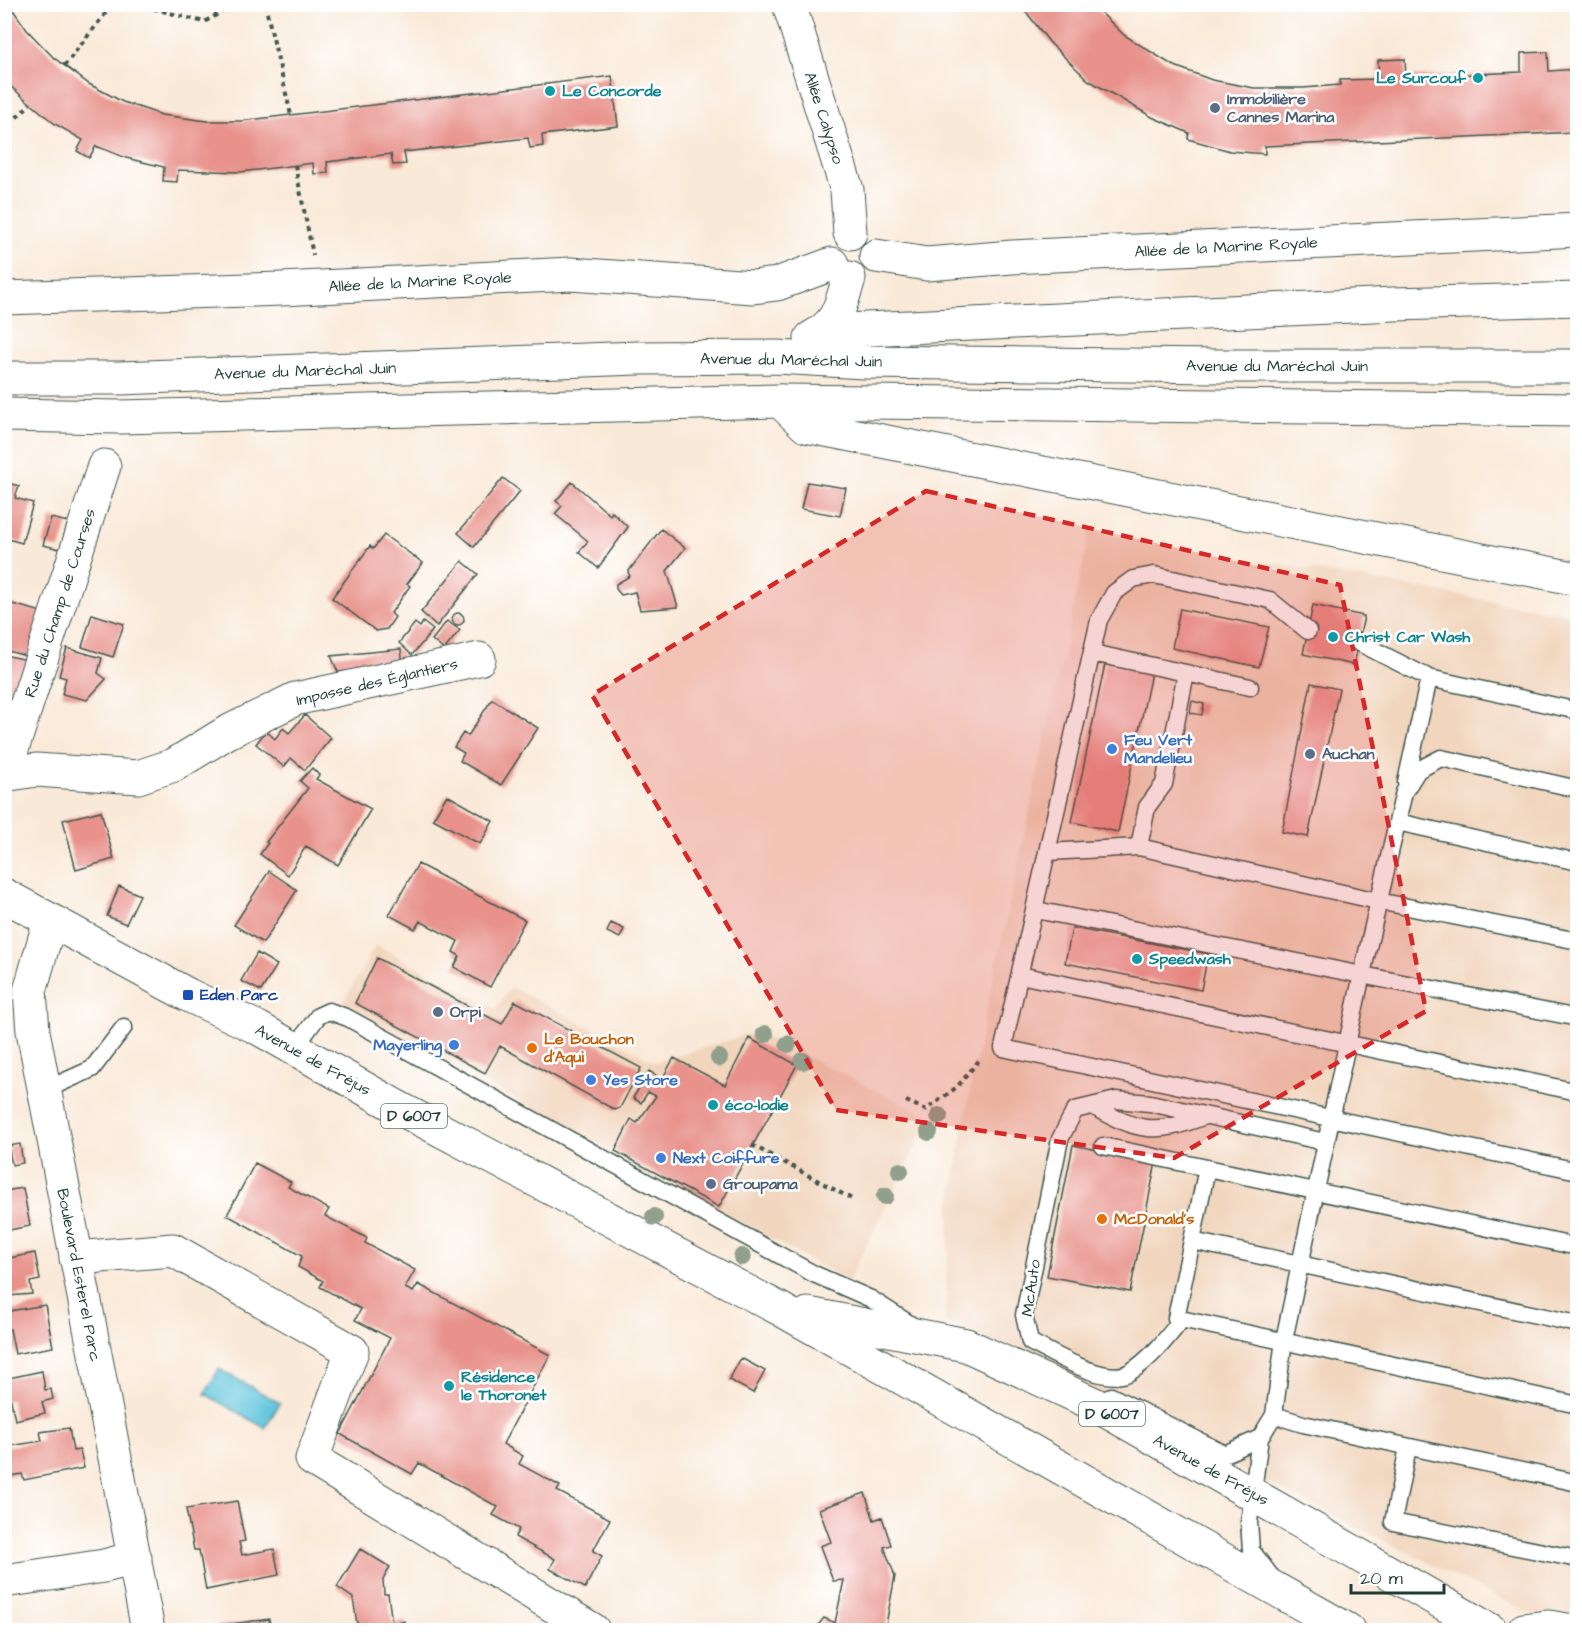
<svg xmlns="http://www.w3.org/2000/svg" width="1582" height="1635" viewBox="0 0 1582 1635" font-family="'Architects Daughter',sans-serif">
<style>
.built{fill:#f1d5bd}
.water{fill:#5ec4db;stroke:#3e8088;stroke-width:1.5}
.building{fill:#e8928b}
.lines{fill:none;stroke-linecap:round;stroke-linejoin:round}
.lane-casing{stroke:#40574d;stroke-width:19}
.street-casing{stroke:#40574d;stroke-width:35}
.secondary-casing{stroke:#40574d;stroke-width:35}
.primary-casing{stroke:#40574d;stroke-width:35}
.path{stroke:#40574d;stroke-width:4;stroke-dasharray:4.5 4.5;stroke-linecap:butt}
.lane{stroke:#fff;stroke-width:16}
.street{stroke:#fff;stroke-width:33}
.secondary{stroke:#fff;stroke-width:33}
.primary{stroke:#fff;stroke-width:33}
.tree{fill:#90a08c}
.marked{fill:#d62828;fill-opacity:0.2;stroke:#d62828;stroke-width:4.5;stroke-dasharray:12 8;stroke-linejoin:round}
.culture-dot{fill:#0f9aa8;stroke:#fff;stroke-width:2}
.service-dot{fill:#5c6f8a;stroke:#fff;stroke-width:2}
.shop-dot{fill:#3f7fe0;stroke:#fff;stroke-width:2}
.transit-dot{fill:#1a4fb4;stroke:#fff;stroke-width:2}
.food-dot{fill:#e8710a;stroke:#fff;stroke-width:2}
.labels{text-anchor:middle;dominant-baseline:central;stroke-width:5;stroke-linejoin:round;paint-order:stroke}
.shield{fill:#fff;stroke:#627771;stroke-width:1.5}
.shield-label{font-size:15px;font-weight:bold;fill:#1f3d34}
.culture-label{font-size:16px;font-weight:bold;fill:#0d838f;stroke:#fff;text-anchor:start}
.service-label{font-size:16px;font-weight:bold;fill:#4e5e75;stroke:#fff;text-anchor:start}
.street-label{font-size:16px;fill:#1f3d34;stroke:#fff}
.shop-label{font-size:16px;font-weight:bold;fill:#366cbe;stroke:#fff;text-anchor:start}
.transit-label{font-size:16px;font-weight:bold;fill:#164399;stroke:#fff;text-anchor:start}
.food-label{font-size:16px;font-weight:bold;fill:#c56008;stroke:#fff;text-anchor:start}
</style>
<rect width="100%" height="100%" fill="#fff"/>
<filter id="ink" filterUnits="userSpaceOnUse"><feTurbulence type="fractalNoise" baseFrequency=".0167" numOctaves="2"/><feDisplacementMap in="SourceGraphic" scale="12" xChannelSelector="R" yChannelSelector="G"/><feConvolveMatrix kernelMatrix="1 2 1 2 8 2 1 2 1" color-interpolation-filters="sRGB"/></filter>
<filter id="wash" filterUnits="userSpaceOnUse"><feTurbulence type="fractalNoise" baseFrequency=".008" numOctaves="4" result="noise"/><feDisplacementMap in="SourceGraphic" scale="24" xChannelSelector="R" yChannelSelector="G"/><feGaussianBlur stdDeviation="1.35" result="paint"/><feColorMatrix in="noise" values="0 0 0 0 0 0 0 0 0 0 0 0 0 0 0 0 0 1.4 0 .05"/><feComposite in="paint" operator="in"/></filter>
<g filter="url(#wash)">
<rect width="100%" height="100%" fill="#f9e9d8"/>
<path class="built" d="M1090,531l487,85v1014h-14l-618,-308 5,-115 22,-129z
M376,945l119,64 16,-22 144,75 100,-30 176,85 -83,164 -506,-277z"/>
<path class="water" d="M219,1369l61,34 -15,25 -60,-34z"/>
<g id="blocks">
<path class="building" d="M4,4h5l18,26 26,27 36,27 34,18 39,13 45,6h34l371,-45 6,50 -76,9 1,11 -13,2 -2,-10 -124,14 2,12 -13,1 -2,-11 -64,8 1,11 -14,1 -1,-11 -73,9 -62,-2 -1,12 -14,-1 1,-14 -38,-9 -30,-12 -7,12 -12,-7 6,-11 -28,-16 -51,-43z
M1020,4h72l32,31 48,30 40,15 42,8h49l37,-3v-5l39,-1 -1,-19 27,-1 1,18 115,-5v-19l27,-1 1,19 29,-2v63l-313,14v8l-35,-3 -42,-12 1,-6 -37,-16 -64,-37 -38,-37z
M503,478l17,13 -46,56 -16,-14z
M4,482l15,4 -4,12 18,5 -11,40 -18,-5z
M572,482l38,33 2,-3 16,15 -30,41 -19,-16 9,-11 -33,-27 7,-8 -6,-5z
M807,482l39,6 -6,28 -39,-7z
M51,518l17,4 -8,27 -17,-4z
M661,529l24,19 -18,23 11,36 -38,3 -5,-18 -14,3 -5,-6v-5l14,-8 -2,-4z
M384,535l39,28 -16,21 3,2 -19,27 4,4 -8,12 -11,2 -44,-33 38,-52 3,3z
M462,561l16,13 -41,52 -16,-14z
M9,603l33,9 -13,45 -21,-6 3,-12 -7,-2v-18z
M1313,605l51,11 -10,49 -51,-11z
M1180,609l89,18 -10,40 -87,-19z
M452 619a6 6 0 1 1 12 0a6 6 0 1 1-12 0Z
M92,614l32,10 -11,33 -31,-10z
M447,621l13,9 -16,20 -12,-10z
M423,622l10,8 -21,25 -13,-12 16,-20 5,4z
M67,648l35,10 -4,15 8,6 -19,21 -25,-6 4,-16 -7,-2z
M401,649l2,17 -65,6 -7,-16z
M4,655l24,5 -15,55 -9,-2z
M1105,664l46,9 -33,159 -46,-10z
M1311,683l28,6 -31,148 -26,-5z
M492,699l46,29 -37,57 -41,-24 4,-8 -10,-6 9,-14 5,3z
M1192,701l12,3 -2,11 -12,-2z
M305,715l26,23 -26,32 -14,-12 -7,9 -28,-23 10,-13 9,8 8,-11 6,5z
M312,768l7,7 -3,4 55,30 -33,56 -32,-19 -18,29 -28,-21 8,-11 -2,-1 42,-54 -8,-7z
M447,795l46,26 -13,23 -47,-25z
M101,811l13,48 -38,11 -13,-50z
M418,864l107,56 -35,67 -36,-20 6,-11 -7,-4 5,-11 -38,-20 -5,8 -26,-14z
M269,871l28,19 -34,53 -29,-18z
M119,886l21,9 -14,29 -19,-8z
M611,923l13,6 -4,9 -13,-6z
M1072,928l136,26 -7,36 -136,-27z
M257,953l20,12 -16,26 -20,-10z
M377,958l125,66 13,-23 126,67 -21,40 -5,2 -115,-64 -15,27 -130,-70z
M749,1038l48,27 -78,142 -104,-56 16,-32 6,4 19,-27 -8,-4 -7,11 -8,-5 16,-27 13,8 12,-21 51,27z
M20,1144l3,19 -11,2 -4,-19z
M1073,1145l83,17 -26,130 -83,-16z
M255,1163l36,19 -3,5 41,22 -4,7 42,22 -2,5 50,27 -10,18 8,4 5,-8 132,71 -47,89 20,12 -4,8 41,22 -3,5 53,28 -17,32 9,5 -17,32 -35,-19 5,-10 -40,-22 4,-8 -26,-14 5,-8 -79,-44 -7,11 -72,-40 50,-96 -35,-18 6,-11 -41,-22 3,-6 -25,-14 4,-11 -75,-41z
M23,1188l7,38 -26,5v-40z
M35,1253l5,27 -10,2 2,12 -24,2 -4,-11v-26z
M45,1305l8,42 -38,7 -5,-25 -6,1v-18z
M741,1358l24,13 -12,22 -24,-13z
M42,1371l3,19 6,-1 2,10 -11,3 3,11 -30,7 -4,-20 -7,1v-22z
M69,1428l4,23 7,-1 4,18 -60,12 -2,-6 -18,3v-30l38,-6 -2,-9z
M865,1493l9,27 8,-3 9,28 -7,2 11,29 -10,54h-71l10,-12 11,5 9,-43 -11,1 -13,-35 11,-4 -12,-33z
M237,1501l8,40 -6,1 3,13 32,-6 5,26 -73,15 -7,-40h-5l-8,-41z
M360,1549l30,18 -7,13 1,14h4l4,29 13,-2 1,9h-48l-5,-32 -16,-11z
M269,1619l2,11h-53l-1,-4z"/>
</g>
</g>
<g filter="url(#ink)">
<use href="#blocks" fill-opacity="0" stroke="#40574d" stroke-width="1.5"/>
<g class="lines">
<g class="lane-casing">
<path id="lane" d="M1308,631l-38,-31 -116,-25 -21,4 -19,14 -15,27 -96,428 575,123
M1358,642l71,36 149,33
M1092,653l94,20
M1406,782l23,-104
M1578,789l-137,-31 -23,12 -14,22 -42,182 -78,366 -10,75 29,9 275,59
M1397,822l181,40
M1139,847l8,-40 17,-23 22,-111 64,14
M1048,852l91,-5 239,54 200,40
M1036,910l542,108
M1020,975l558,117
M294,1049l24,-33 11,-5 19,7 466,256 57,25 42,27
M43,1091l49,-22 32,-42
M1092,1106c46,25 62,30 113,10
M1103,1146l104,22
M1192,1241l386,83
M1578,1247l-371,-79 -31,150 402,87
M1182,1319c-15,19 -31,40 -52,53 -24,15 -77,-19 -100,-30l-6,-27 36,-176 15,-29 41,-10 34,3 175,39
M1111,1396l114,58 35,-16
M1408,1447l-15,75 185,37
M1273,1579l-22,-29 -2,-28 11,-84 14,-23"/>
</g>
<g class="street-casing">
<path id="street" d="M789,4l58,186 3,43
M876,256l51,8 85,-7 566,-27
M4,298l278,-9 289,-15 182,13 24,-3 55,-20
M780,401l26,25 772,153
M4,774l100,-308
M4,775l32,-5 102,7 36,-12 52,-32 69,-34 184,-40
M76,1258l97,-8 179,101 -40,108 281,171
M4,1581l100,-15 31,-8"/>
</g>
<g class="secondary-casing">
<path id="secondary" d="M824,331l570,-27 184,-5
M811,338c28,-15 29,-31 38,-60
M4,378h116l517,-20 140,-1 87,5 355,4h359
M4,415l116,2 660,-16 798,9
M50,920l-20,71 3,40 115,599"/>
</g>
<g class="primary-casing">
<path id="primary" d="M4,895l184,100 70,33 141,80 381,201 568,321
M808,1314l158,31 128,59 396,226
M1524,1630l25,-3 18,3"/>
</g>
<path class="path" d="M136,4l68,18 32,-18
M265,4l26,111
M64,66l49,-62
M4,130l26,-26
M295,165l18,90
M906,1101l20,9 31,-23 24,-29
M752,1145l100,54"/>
<use href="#lane" class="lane"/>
<use href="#street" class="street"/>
<use href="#secondary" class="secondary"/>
<use href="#primary" class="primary"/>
</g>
<g class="tree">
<circle cx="765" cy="1034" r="9"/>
<circle cx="788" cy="1044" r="9"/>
<circle cx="719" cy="1058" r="9"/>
<circle cx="803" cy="1061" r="9"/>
<circle cx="939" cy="1116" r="9"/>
<circle cx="929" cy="1132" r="9"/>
<circle cx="900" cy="1171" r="9"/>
<circle cx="885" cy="1196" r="9"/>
<circle cx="654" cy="1217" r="9"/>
<circle cx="742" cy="1257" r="9"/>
</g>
</g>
<path class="marked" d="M926,491l414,94 86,426 -252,147 -338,-48 -244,-415z"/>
<g class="culture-dot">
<circle cx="1478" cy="78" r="6"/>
<circle cx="550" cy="91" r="6"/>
<circle cx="1333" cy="637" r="6"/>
<circle cx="1137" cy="959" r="6"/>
<circle cx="713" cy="1105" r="6"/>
<circle cx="449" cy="1386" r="6"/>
</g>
<g class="service-dot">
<circle cx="1215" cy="108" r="6"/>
<circle cx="1310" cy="754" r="6"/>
<circle cx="438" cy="1012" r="6"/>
<circle cx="711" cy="1184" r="6"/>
</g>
<g class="shop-dot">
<circle cx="1112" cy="749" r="6"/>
<circle cx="454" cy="1045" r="6"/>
<circle cx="591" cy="1080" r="6"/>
<circle cx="661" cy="1158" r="6"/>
</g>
<rect class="transit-dot" x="182" y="989" width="12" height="12" rx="3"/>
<g class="food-dot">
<circle cx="532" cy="1048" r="6"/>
<circle cx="1102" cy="1219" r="6"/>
</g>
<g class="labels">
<g class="shield">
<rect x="381" y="1104" width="66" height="24" rx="4.5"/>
<rect x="1079" y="1402" width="66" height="24" rx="4.5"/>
</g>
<g class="shield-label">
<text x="414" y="1116">D 6007</text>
<text x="1112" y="1414">D 6007</text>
</g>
<g class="culture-label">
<text x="1466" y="78" text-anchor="end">Le Surcouf</text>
<text x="562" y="91">Le Concorde</text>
<text x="1345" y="637">Christ Car Wash</text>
<text x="1149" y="959">Speedwash</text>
<text x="725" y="1105">éco-lodie</text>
<text x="461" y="1377">Résidence<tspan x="461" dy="18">le Thoronet</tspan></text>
</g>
<g class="service-label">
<text x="1227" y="99">Immobilière<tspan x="1227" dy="18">Cannes Marina</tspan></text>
<text x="1322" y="754">Auchan</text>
<text x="450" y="1012">Orpi</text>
<text x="723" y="1184">Groupama</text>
</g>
<g class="street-label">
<text transform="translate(824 118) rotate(72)">Allée Calypso</text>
<text transform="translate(1226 247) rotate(-3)">Allée de la Marine Royale</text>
<text transform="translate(420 282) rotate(-3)">Allée de la Marine Royale</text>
<text transform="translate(791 360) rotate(1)">Avenue du Maréchal Juin</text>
<text x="1277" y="366">Avenue du Maréchal Juin</text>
<text transform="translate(305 371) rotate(-2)">Avenue du Maréchal Juin</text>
<text transform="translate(60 603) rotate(-72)">Rue du Champ de Courses</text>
<text transform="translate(377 682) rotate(-13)">Impasse des Églantiers</text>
<text transform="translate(313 1060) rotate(29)">Avenue de Fréjus</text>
<text transform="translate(79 1275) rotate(79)">Boulevard Esterel Parc</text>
<text transform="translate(1031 1288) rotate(-82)">McAuto</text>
<text transform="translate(1211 1470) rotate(29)">Avenue de Fréjus</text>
</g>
<g class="shop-label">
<text x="1124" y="740">Feu Vert<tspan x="1124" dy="18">Mandelieu</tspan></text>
<text x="442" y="1045" text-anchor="end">Mayerling</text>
<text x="603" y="1080">Yes Store</text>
<text x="673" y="1158">Next Coiffure</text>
</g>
<g class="transit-label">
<text x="200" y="995">Eden Parc</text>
</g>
<g class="food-label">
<text x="544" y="1039">Le Bouchon<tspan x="544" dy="18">d'Aqui</tspan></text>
<text x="1114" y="1219">McDonald's</text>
</g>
</g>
<rect width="1582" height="1635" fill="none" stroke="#fff" stroke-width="24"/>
<path d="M1351 1584v9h93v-9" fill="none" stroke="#1f3d34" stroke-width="3"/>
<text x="1360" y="1584" font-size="18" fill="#1f3d34" stroke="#ffffff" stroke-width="4.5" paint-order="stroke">20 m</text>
</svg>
